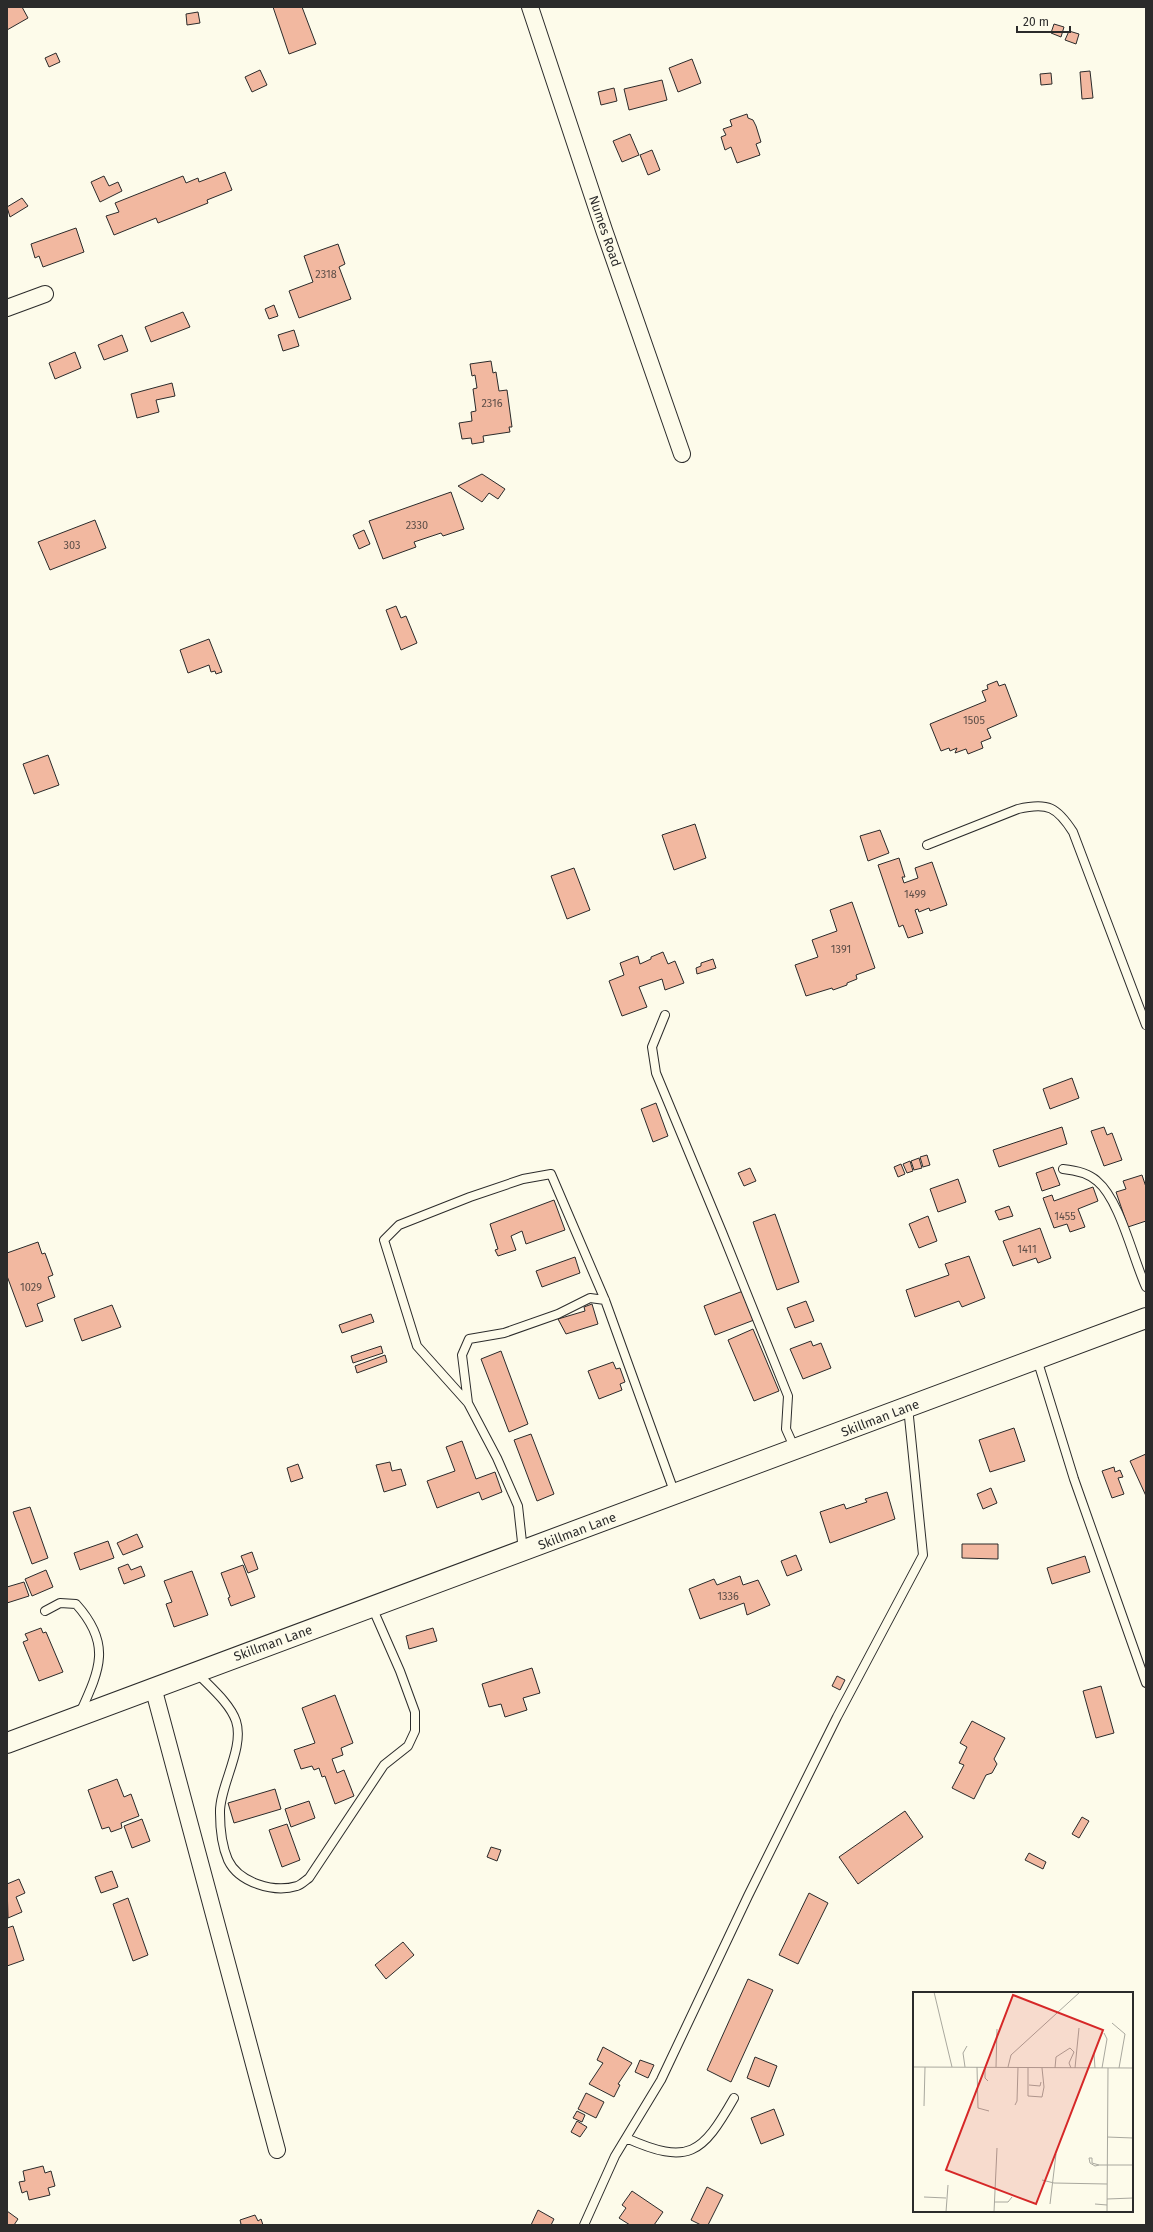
<svg xmlns="http://www.w3.org/2000/svg" width="1153" height="2232" viewBox="0 0 1153 2232" font-family="'Fira Sans',sans-serif">
<style>
.building{fill:#f2b8a0;stroke:#2b2b2b}
.lines{fill:none;stroke-linecap:round;stroke-linejoin:round}
.service-casing{stroke:#2b2b2b;stroke-width:10}
.minor-casing{stroke:#2b2b2b;stroke-width:18}
.tertiary-casing{stroke:#2b2b2b;stroke-width:22}
.service{stroke:#fdfbea;stroke-width:8}
.minor{stroke:#fdfbea;stroke-width:16}
.tertiary{stroke:#fdfbea;stroke-width:20}
.labels{text-anchor:middle;dominant-baseline:central;stroke-width:3;stroke-linejoin:round;paint-order:stroke}
.number-label{font-size:11px;fill:#5d4e48}
.street-label{font-size:13px;fill:#2b2b2b;stroke:#fdfbea}
.inset-road{fill:none;stroke:#a9a89e;stroke-width:1}
.view{fill:#d62828;fill-opacity:0.15;stroke:#d62828;stroke-width:2}
.inset-edge{fill:none;stroke:#2b2b2b;stroke-width:2}
</style>
<rect width="100%" height="100%" fill="#fdfbea"/>
<path class="building" d="M7,7h15l6,11 -21,12z
M273,7h29l14,37 -27,10z
M198,12l2,11 -13,2 -1,-11z
M1054,24l10,3 -3,10 -10,-4z
M1069,31l10,3 -3,10 -11,-4z
M56,53l4,9 -11,5 -4,-9z
M692,59l9,24 -23,9 -9,-24z
M260,70l7,15 -15,7 -7,-15z
M1090,71l3,27 -11,1 -2,-27z
M1051,73l1,11 -11,1 -1,-11z
M662,80l5,20 -38,10 -5,-21z
M614,88l3,13 -16,4 -3,-13z
M747,114l1,4 5,2 3,6 5,16 -5,2 4,11 -23,8 -6,-16 -6,3 -4,-13 5,-2 -3,-6 9,-3 -2,-6z
M630,134l9,21 -17,7 -9,-21z
M652,150l8,20 -12,5 -8,-20z
M225,172l7,18 -25,10 1,3 -50,20 -2,-5 -42,17 -8,-19 13,-4 -4,-9 68,-27 3,7 12,-5 1,4z
M104,176l5,10 9,-4 4,9 -22,11 -9,-20z
M22,198l6,8 -18,11 -3,-10z
M76,228l8,24 -41,15 -4,-11 -4,2 -4,-14z
M338,244l7,20 -6,3 12,32 -52,19 -10,-27 24,-9 -9,-26z
M274,305l4,11 -9,3 -4,-10z
M183,312l7,15 -39,15 -6,-15z
M294,330l5,16 -16,5 -5,-16z
M122,335l6,16 -24,9 -6,-15z
M75,352l6,16 -26,11 -6,-16z
M491,361l2,12 3,-1 3,19 8,-1 5,37h-3l1,5 -27,4 1,6 -12,2 -1,-6 -9,1 -3,-16 13,-2 -1,-9 5,-1 -3,-22 4,-1 -2,-13 -3,1 -2,-12z
M172,383l3,13 -19,4 3,12 -22,6 -6,-24z
M482,474l23,15 -7,10 -9,-6 -7,9 -24,-16z
M451,492l13,37 -21,7 -2,-3 -27,9 2,5 -33,12 -14,-38z
M95,520l11,28 -56,22 -12,-28z
M364,530l6,14 -11,5 -6,-14z
M396,606l5,12 5,-2 11,27 -16,7 -15,-40z
M209,639l13,33 -6,2 -1,-3 -4,1 -2,-7 -21,8 -8,-23z
M997,681l2,5 6,-2 12,32 -30,13 4,9 -10,4 2,6 -15,6 -2,-5 -11,4 2,-5 -7,3 -1,-3 -8,3 -11,-27 56,-23 -4,-10 6,-2 -1,-4z
M48,755l11,30 -25,9 -11,-30z
M695,824l11,34 -32,12 -12,-35z
M880,830l9,23 -21,8 -8,-25z
M899,858l6,19h-3l2,6 14,-5 -3,-10 17,-6 15,43 -17,6 -1,-3 -10,4 -1,-3 -3,1 8,23 -15,5 -5,-13 -4,2 -21,-62z
M574,868l16,42 -23,9 -16,-43z
M852,902l23,66 -19,7 1,4 -10,4v2l-14,5 -1,-2 -26,8 -11,-31 23,-8 -6,-17 25,-9 -7,-21z
M663,952l5,12 7,-3 9,22 -19,7 -3,-11 -23,8 8,20 -25,9 -13,-35 15,-6 -4,-12 18,-7 2,8 11,-5v-2z
M713,959l3,9 -19,6 -1,-6 5,-2v-3z
M1072,1078l7,20 -29,11 -7,-20z
M656,1103l12,33 -15,6 -12,-33z
M1062,1127l5,17 -68,23 -6,-17z
M1104,1127l3,8 5,-2 10,27 -18,6 -13,-35z
M927,1155l3,10 -7,2 -3,-10z
M919,1158l3,10 -8,2 -3,-9z
M910,1161l3,10 -6,2 -4,-9z
M901,1164l4,10 -7,3 -4,-10z
M1053,1167l7,18 -18,6 -6,-18z
M750,1168l6,13 -12,5 -6,-13z
M1142,1175l4,12v34l-18,6 -12,-35 10,-3 -3,-8z
M958,1179l8,23 -28,10 -8,-23z
M1093,1187l5,14 -20,8 7,18 -15,5 -3,-8 -13,4 -11,-30 9,-3 2,6z
M554,1200l11,30 -39,14 -4,-13 -11,5 5,14 -18,6 -3,-6 3,-1 -8,-25z
M1009,1206l4,10 -14,4 -4,-9z
M775,1214l24,68 -22,8 -24,-68z
M928,1216l9,25 -18,7 -10,-24z
M1040,1228l11,30 -13,5 -2,-5 -23,8 -10,-25z
M38,1242l4,12 3,-1 8,22 -5,2 7,20 -18,7 6,17 -17,6 -19,-51v-23z
M969,1256l16,42 -23,9 -3,-6 -44,16 -9,-27 43,-15 -4,-11z
M575,1257l5,16 -38,14 -6,-16z
M743,1291l11,29 -39,15 -11,-29z
M806,1301l8,20 -19,7 -8,-20z
M592,1304l6,20 -32,10 -8,-15 27,-8 -1,-4z
M112,1305l9,22 -39,14 -8,-22z
M371,1314l3,8 -32,11 -3,-8z
M753,1329l26,62 -25,10 -26,-61z
M811,1341l2,5 8,-3 10,25 -28,11 -13,-30z
M381,1346l2,7 -30,10 -2,-7z
M501,1351l27,73 -19,8 -28,-73z
M385,1355l2,7 -30,11 -2,-7z
M613,1362l3,7 4,-1 5,14 -5,2 2,6 -23,9 -11,-28z
M1014,1428l11,33 -35,11 -11,-32z
M531,1434l23,60 -17,7 -23,-61z
M462,1441l14,38 19,-7 7,20 -20,8 -3,-8 -42,16 -10,-27 28,-10 -9,-24z
M1146,1454v42l-16,-35z
M390,1462l2,9 9,-2 5,16 -22,7 -8,-27z
M298,1464l5,14 -12,4 -4,-14z
M1114,1467l1,5 5,-2 3,7 -5,1 6,16 -12,4 -10,-27z
M991,1488l6,15 -14,6 -6,-15z
M887,1492l8,27 -65,24 -10,-31 24,-8 2,5 21,-7 -2,-3z
M30,1507l18,51 -16,6 -19,-52z
M137,1534l6,13 -20,8 -6,-12z
M108,1541l6,17 -34,12 -6,-17z
M962,1544h36v15l-36,-1z
M252,1552l6,17 -10,4 -7,-17z
M796,1555l6,15 -15,6 -6,-15z
M1085,1556l5,16 -38,12 -5,-16z
M128,1564l3,6 10,-4 4,10 -21,8 -6,-16z
M243,1565l12,32 -24,9 -3,-8 2,-1 -9,-24z
M46,1570l7,17 -21,9 -7,-17z
M192,1571l16,44 -34,12 -8,-23 6,-2 -8,-21z
M740,1576l3,9 15,-5 12,25 -23,10 -3,-12 -44,16 -11,-30 25,-10 3,6z
M24,1582l5,14 -22,7v-16z
M41,1628l2,5 3,-1 17,40 -24,9 -16,-39 5,-2 -3,-6z
M433,1628l4,13 -28,8 -3,-13z
M532,1668l8,25 -17,5 4,12 -22,7 -4,-13 -12,3 -7,-23z
M837,1676l8,4 -5,10 -8,-4z
M1101,1686l13,47 -18,5 -13,-47z
M335,1695l18,48 -12,5 2,7 -11,4 5,14 7,-3 10,26 -19,8 -10,-28 -3,1 -3,-9 -5,2 -2,-4 -11,3 -7,-19 21,-7 -13,-35z
M972,1721l33,17 -11,21 3,5 -5,9 -6,2 -12,24 -22,-11 12,-23 -5,-2 8,-16 -7,-4z
M117,1779l7,18 7,-3 8,22 -18,7 1,5 -11,4 -2,-5 -7,2 -14,-39z
M275,1789l6,20 -47,14 -6,-20z
M309,1801l6,17 -24,9 -6,-18z
M905,1811l18,26 -65,47 -19,-27z
M1082,1817l7,4 -10,17 -7,-4z
M142,1819l8,22 -18,7 -8,-22z
M287,1824l13,36 -18,7 -13,-37z
M491,1847l10,3 -4,11 -10,-4z
M1029,1853l17,9 -3,7 -18,-9z
M112,1871l6,16 -17,6 -6,-16z
M19,1879l6,14 -9,4 6,15 -14,6 -1,-34z
M809,1893l19,10 -30,61 -19,-9z
M128,1898l20,57 -15,6 -20,-57z
M13,1926l11,34 -17,6v-38z
M403,1942l11,13 -28,24 -11,-14z
M748,1979l25,11 -42,92 -24,-12z
M603,2047l29,16 -14,21 2,1 -6,12 -25,-13 14,-21 -6,-3z
M755,2057l22,9 -8,21 -22,-9z
M640,2060l14,5 -6,13 -13,-6z
M586,2093l18,9 -8,16 -18,-9z
M774,2109l10,26 -23,9 -10,-26z
M577,2111l8,4 -3,7 -9,-4z
M577,2121l10,6 -7,10 -9,-5z
M43,2166l2,7 6,-2 4,15 -7,2 2,7 -21,5 -2,-9 -5,2 -3,-11 6,-1 -2,-10z
M707,2187l16,8 -15,30h-7l-10,-5z
M632,2191l31,21 -9,13h-24l-11,-7 7,-10 -4,-3z
M538,2210l16,9 -3,6h-20z
M7,2211l11,8 -4,6h-7z
M255,2215l3,6 3,-2 2,6h-24l2,-1 -1,-4z"/>
<g class="lines">
<g class="service-casing">
<path id="service" d="M927,845l91,-36c30,-7 39,-2 55,23l73,193
M665,1015l-13,32 4,26 66,159 66,164 -2,33 9,20
M1063,1169c11,1 25,4 34,12 23,19 36,78 49,106
M1037,1359l37,120 72,204
M468,1403l-6,-48 7,-16 35,-6 54,-19 32,-16 15,2
M523,1551l-5,-45 -21,-48 -29,-55 -51,-57 -33,-106 15,-15 71,-28 53,-18 28,-5 54,126 70,194
M45,1611l15,-8 16,1c36,40 24,65 4,109
M196,1672c13,14 34,31 40,49 9,27 -17,66 -16,92 0,15 2,33 8,47 11,23 46,33 69,26 4,-1 9,-6 12,-8l75,-113 24,-19 7,-15v-19l-15,-41 -28,-64
M626,2138c63,28 76,16 108,-40
M584,2225l31,-69 46,-76 87,-184 89,-179 86,-162 -15,-148"/>
</g>
<g class="minor-casing">
<path id="minor" d="M530,7l74,223 78,224
M7,308l38,-14
M153,1687l124,463"/>
</g>
<g class="tertiary-casing">
<path id="tertiary" d="M7,1743l1139,-425"/>
</g>
<use href="#service" class="service"/>
<use href="#minor" class="minor"/>
<use href="#tertiary" class="tertiary"/>
</g>
<g class="labels">
<g class="number-label">
<text x="326" y="274">2318</text>
<text x="492" y="403">2316</text>
<text x="417" y="525">2330</text>
<text x="72" y="545">303</text>
<text x="974" y="720">1505</text>
<text x="915" y="894">1499</text>
<text x="841" y="949">1391</text>
<text x="1065" y="1216">1455</text>
<text x="1027" y="1249">1411</text>
<text x="31" y="1287">1029</text>
<text x="728" y="1596">1336</text>
</g>
<g class="street-label">
<text transform="translate(605 231) rotate(71)">Numes Road</text>
<text transform="translate(880 1418) rotate(-21)">Skillman Lane</text>
<text transform="translate(577 1531) rotate(-21)">Skillman Lane</text>
<text transform="translate(273 1643) rotate(-20)">Skillman Lane</text>
</g>
</g>
<g transform="translate(913 1992)">
<rect width="220" height="220" fill="#fdfbea"/>
<path class="inset-road" d="M21,0l18,75M199,31l13,11 -6,34M181,62l1,14M0,75l220,1M52,75l-2,-14 4,-7M64,75l1,41 11,3M72,75v11l3,3M83,75l1,-38M95,75l3,-12 69,-63M115,76v28l14,1 2,-10 -2,-19M142,76l1,-11 14,-9 4,4 -5,11 2,5M162,76l4,-40M189,76l5,-29 -3,-6M116,93l11,1 1,-4M102,113l2,-4 1,-34M11,114l1,-39M194,145l26,1M179,171v-5h-3l1,5 5,3 4,-1 -7,-2M186,173h34M129,188l12,3 53,1M11,205l22,1M194,207l26,-1M81,210h14l4,-5M137,212l6,-50M182,212l12,1M33,220l2,-27M81,220l3,-64M194,220l1,-144"/>
<path class="view" d="M100,3l90,35 -67,174 -90,-34z"/>
<rect width="220" height="220" class="inset-edge"/>
</g>
<rect width="1153" height="2232" fill="none" stroke="#2b2b2b" stroke-width="16"/>
<path d="M1017 26v6h53v-6" fill="none" stroke="#2b2b2b" stroke-width="2"/>
<text x="1023" y="26" font-size="12" fill="#2b2b2b" stroke="#fdfbea" stroke-width="3" paint-order="stroke">20 m</text>
</svg>
